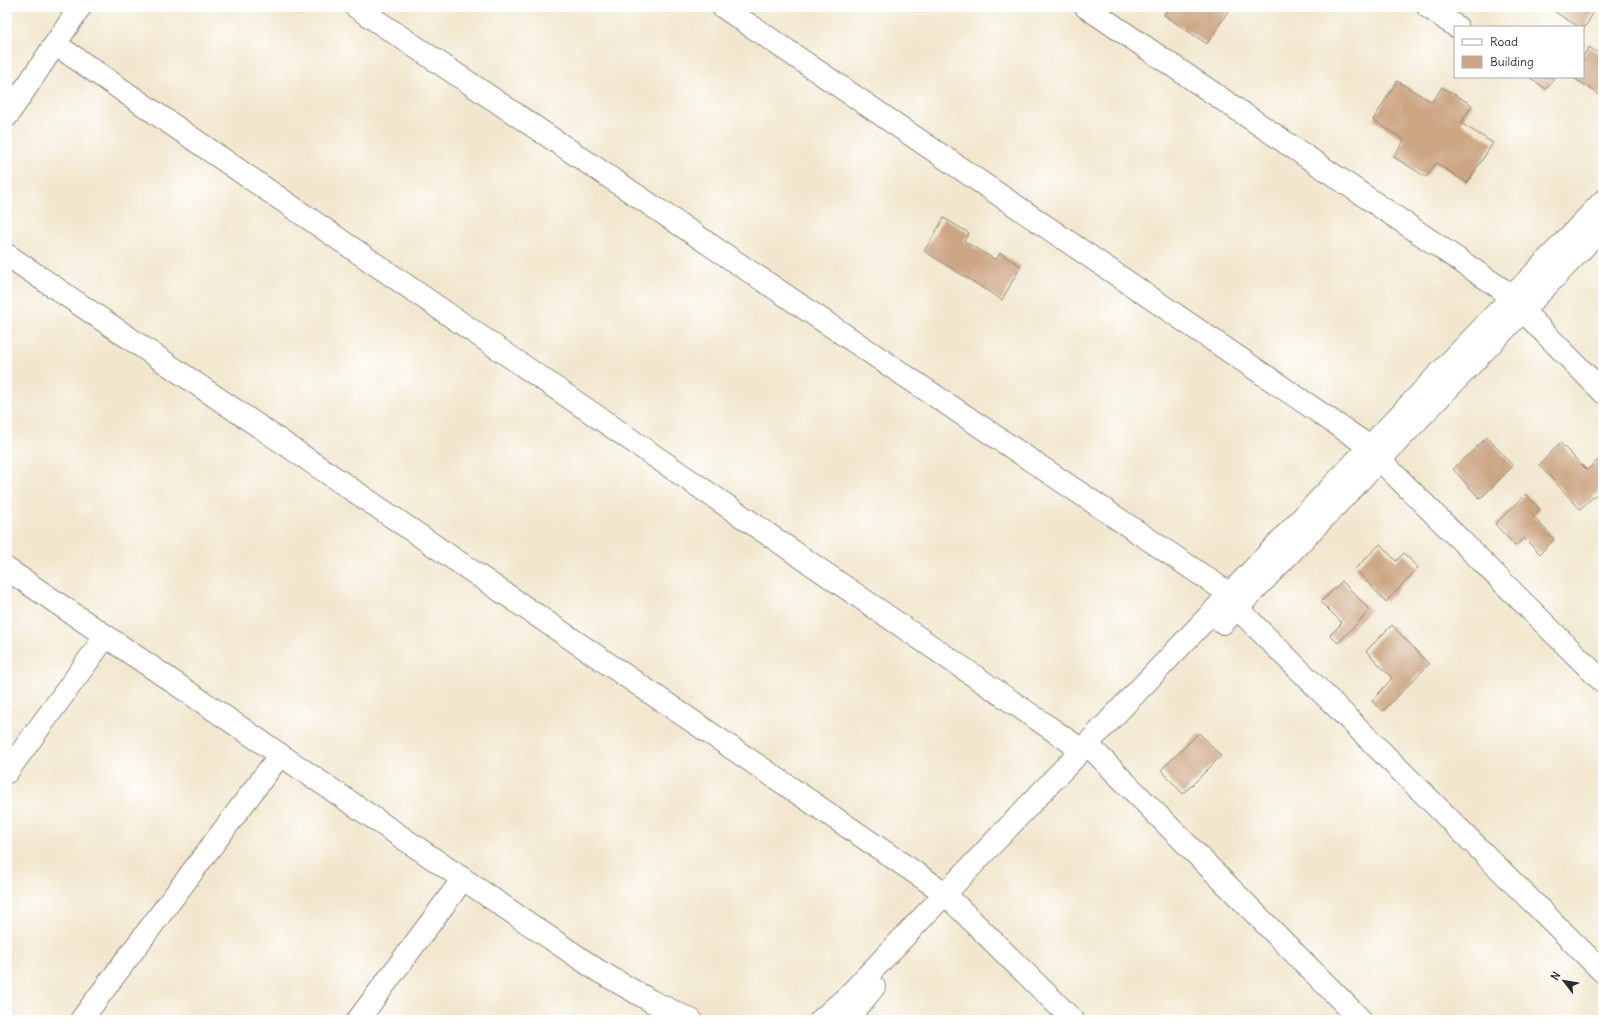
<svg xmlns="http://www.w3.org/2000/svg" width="1610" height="1027" viewBox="0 0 1610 1027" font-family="Delius,sans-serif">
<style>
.building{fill:#cca683}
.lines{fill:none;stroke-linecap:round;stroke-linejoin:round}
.minor-casing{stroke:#8e897c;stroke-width:24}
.minor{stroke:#fff;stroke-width:22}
</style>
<rect width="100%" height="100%" fill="#fff"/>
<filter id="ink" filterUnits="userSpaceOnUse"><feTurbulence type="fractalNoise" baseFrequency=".025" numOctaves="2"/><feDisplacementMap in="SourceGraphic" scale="8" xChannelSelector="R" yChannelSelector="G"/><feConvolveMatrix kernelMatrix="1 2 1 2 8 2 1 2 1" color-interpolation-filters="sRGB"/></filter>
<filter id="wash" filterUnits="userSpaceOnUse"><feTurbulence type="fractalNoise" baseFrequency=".012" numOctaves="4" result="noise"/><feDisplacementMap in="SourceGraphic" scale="16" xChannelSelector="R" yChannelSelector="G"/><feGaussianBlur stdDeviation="0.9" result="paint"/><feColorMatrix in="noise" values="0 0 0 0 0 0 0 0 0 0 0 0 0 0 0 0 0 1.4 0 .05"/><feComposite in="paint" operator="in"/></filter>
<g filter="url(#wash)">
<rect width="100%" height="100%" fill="#f2e7ce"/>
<g id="blocks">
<path class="building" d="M1169,7h59l2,1 -23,36 -43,-29z
M1547,7h50l-14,23v-3h-4z
M1589,47l14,9v41l-31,-20h11v-21z
M1529,77h26l-9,12z
M1397,81l35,21 10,-15 30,18 -11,18 32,20 -26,40 -31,-20 -10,14 -32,-20 10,-17 -31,-20z
M944,218l25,15 -5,8 32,19 4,-7 21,13 -19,34 -78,-49z
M1487,437l26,29 -33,33 -27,-30z
M1560,443l27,27 16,-14v32l-23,21 -41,-44z
M1526,494l14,15 -7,7 21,23 -14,15 -16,-16 -9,8 -20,-22z
M1380,544l16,17 8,-8 14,15 -32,34 -31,-33z
M1342,581l28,29 -32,33 -8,-8 12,-12 -21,-21z
M1392,625l37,39 -46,47 -11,-10 20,-23 -26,-27z
M1199,733l22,23 -38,38 -22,-24z"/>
</g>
</g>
<g filter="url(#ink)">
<use href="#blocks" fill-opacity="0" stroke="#8e897c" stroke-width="1"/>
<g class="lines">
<g class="minor-casing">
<path id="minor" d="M356,7l874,587
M723,7l647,440
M1086,7l426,289
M1428,7l29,20
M55,44l1027,706
M7,116l73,-109
M7,255l938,638
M1523,311l80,81
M1380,460l223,222
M7,569l590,401 54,31 40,19
M1237,608l366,364
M1223,623l380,-396
M1097,754l264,266
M7,772l99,-136
M954,903l119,117
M81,1020l199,-265
M358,1020l105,-141
M821,1020l26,-23 756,-796
M847,1020l27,-33"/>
</g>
<use href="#minor" class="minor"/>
</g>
</g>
<rect width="1610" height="1027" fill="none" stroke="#fff" stroke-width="24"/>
<rect x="1454" y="26" width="130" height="52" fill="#ffffff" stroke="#aaaaaa"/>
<rect x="1462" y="39" width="20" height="6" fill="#ffffff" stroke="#aaaaaa"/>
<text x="1490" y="46" font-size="12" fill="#2b2b2b">Road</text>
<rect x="1462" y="56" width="20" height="12" fill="#cca683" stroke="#aaaaaa"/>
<text x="1490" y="66" font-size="12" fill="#2b2b2b">Building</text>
<g transform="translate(1564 981) rotate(301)" stroke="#ffffff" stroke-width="3" paint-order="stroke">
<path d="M0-3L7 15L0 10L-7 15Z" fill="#2b2b2b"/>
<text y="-6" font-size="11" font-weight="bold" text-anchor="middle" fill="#2b2b2b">N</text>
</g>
</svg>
